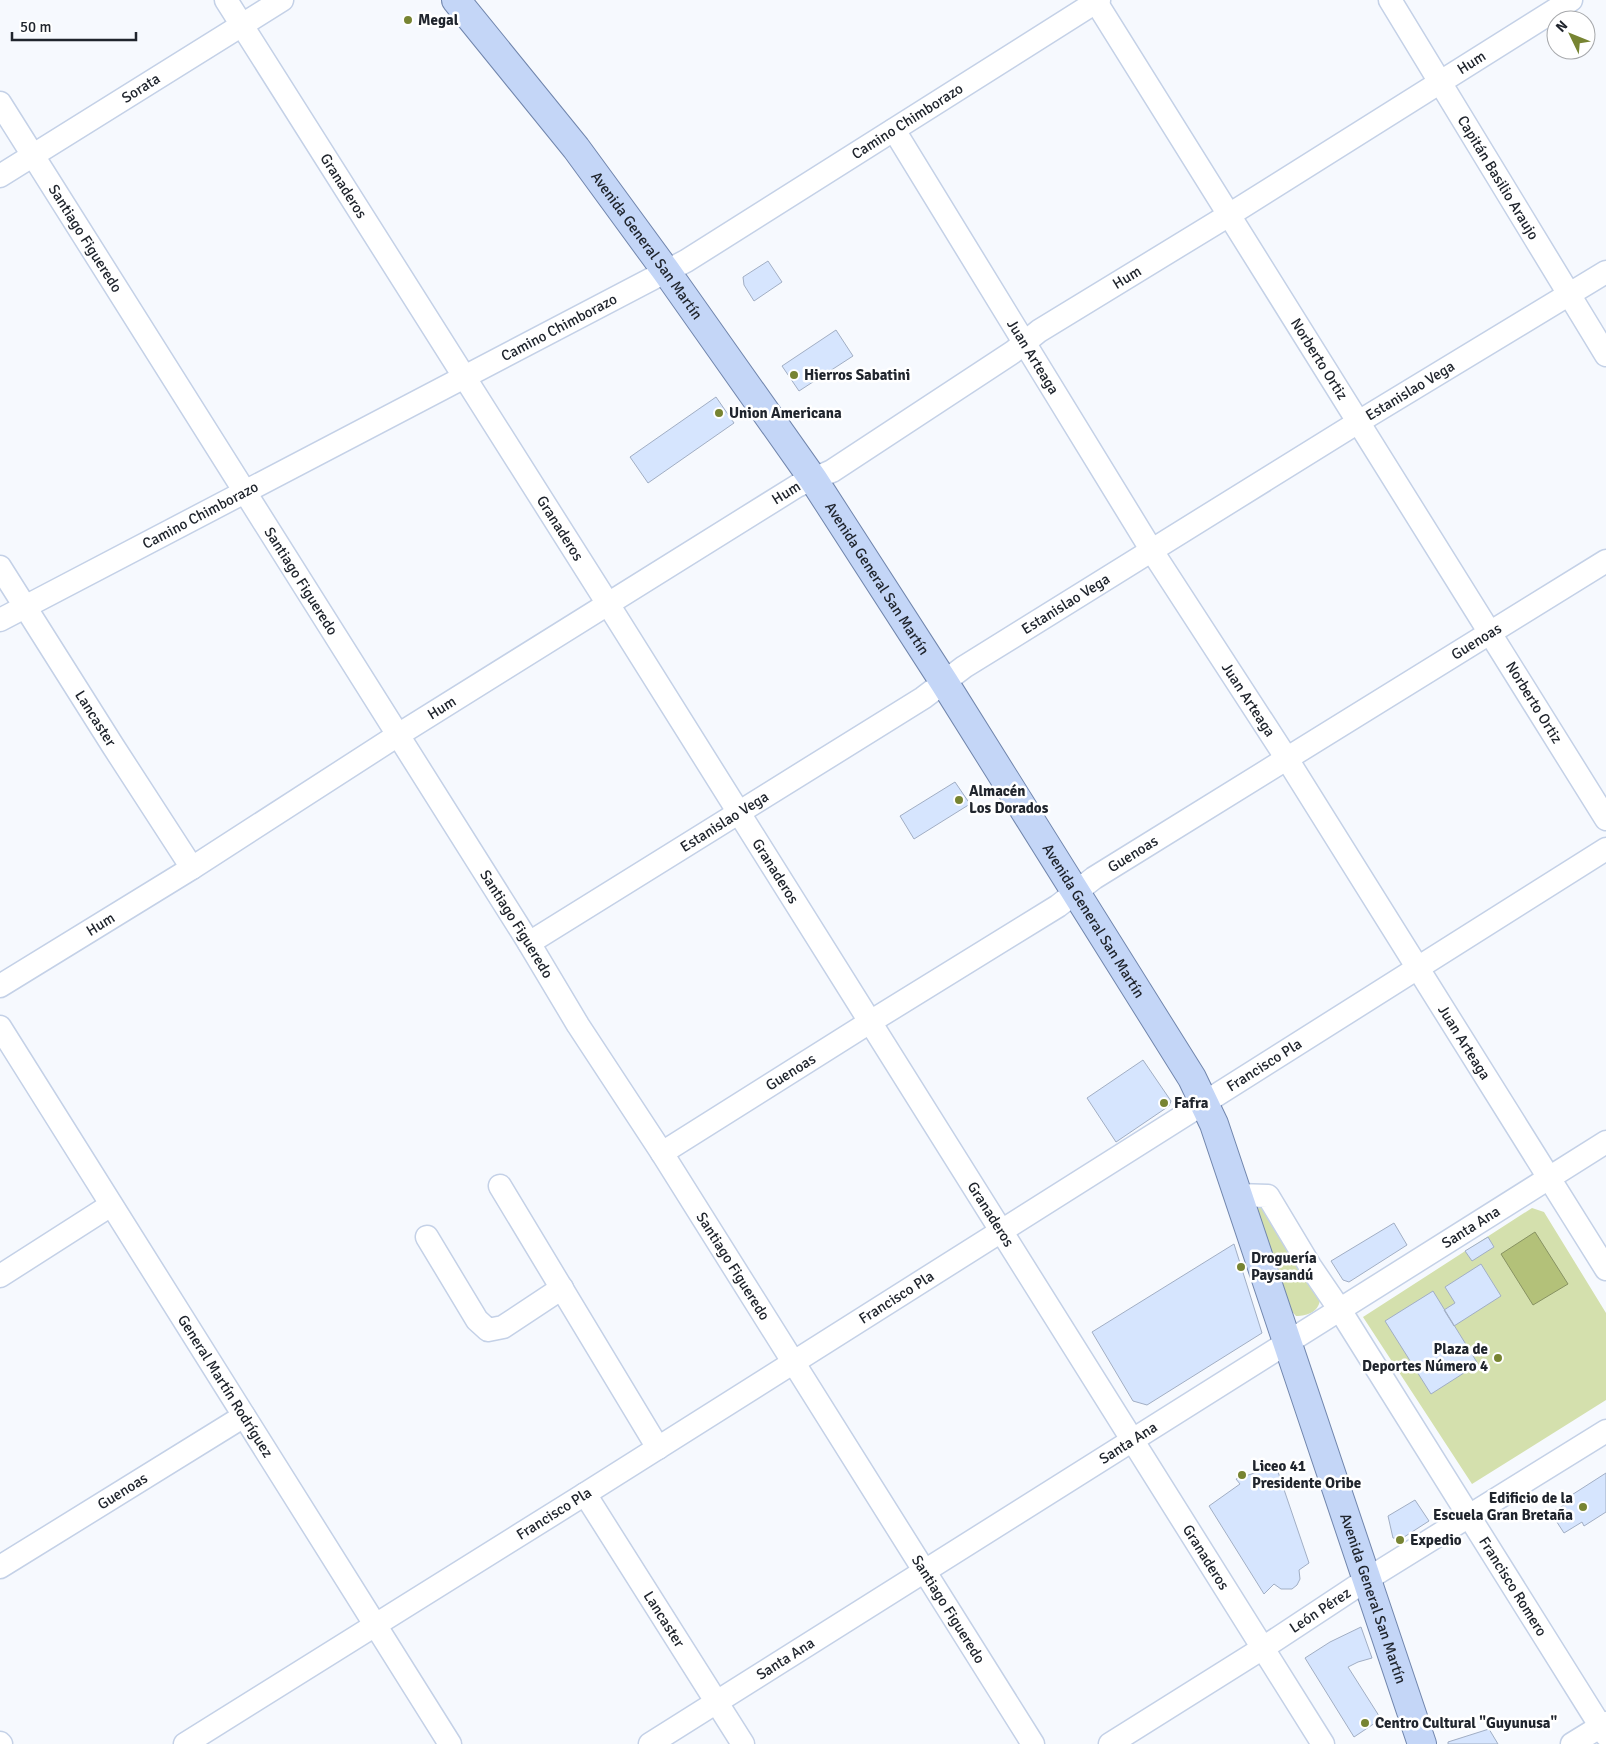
<svg xmlns="http://www.w3.org/2000/svg" width="1606" height="1744" viewBox="0 0 1606 1744" font-family="Signika,sans-serif">
<style>
.green{fill:#d4e0ad}
.water{fill:#b3c179;stroke:#879262}
.building{fill:#d6e5fe;stroke:#a1aec4}
.lines{fill:none;stroke-linecap:round;stroke-linejoin:round}
.minor-casing{stroke:#c4d1e7;stroke-width:25}
.major-casing{stroke:#7186ad;stroke-width:30}
.minor{stroke:#fff;stroke-width:22}
.major{stroke:#c4d6f7;stroke-width:28}
.poi-dot{fill:#778432;stroke:#fff;stroke-width:2}
.labels{text-anchor:middle;dominant-baseline:central;stroke-width:5;stroke-linejoin:round;paint-order:stroke}
.poi-label{font-size:15px;font-weight:bold;fill:#20252d;stroke:#fff;text-anchor:start}
.street-label{font-size:15px;fill:#20252d;stroke:#fff}
</style>
<rect width="100%" height="100%" fill="#f6f9fe"/>
<path class="green" d="M1260,1205l60,93c0,13 -12,18 -24,18l-8,-9 -33,-98z
M1532,1208l12,4 62,101v87l-134,84 -109,-167z"/>
<path class="water" d="M1535,1232l33,52 -35,21 -32,-51z"/>
<path class="building" d="M768,261l14,21 -28,19 -10,-16 -1,-8z
M836,330l17,26 -54,35 -17,-25z
M716,397l18,26 -86,60 -18,-26z
M955,782l15,22 -56,35 -14,-23z
M1143,1060l28,41 -2,5 -53,36 -29,-44z
M1394,1223l13,22 -58,37 -6,-2 -12,-19z
M1488,1237l6,10 -22,14 -7,-10z
M1234,1244l28,89 -115,72 -14,-4 -41,-69z
M1481,1264l20,32 -47,30 -10,-16 11,-7 -10,-16z
M1433,1291l45,73 -47,30 -46,-73z
M1276,1466l33,97 -10,7 1,9 -3,6 -5,4h-11l-7,-5 -10,10 -55,-88 31,-22 -4,-5z
M1606,1473v39l-22,14 -2,-4 -18,11 -13,-20 18,-11 -2,-4z
M1415,1500l14,21 -28,18 -8,-1 -5,-22z
M1361,1627l11,31 -14,4 -10,5 33,52 -27,18 -49,-79 25,-16z
M1489,1729l9,15h-50v-2z"/>
<g class="lines">
<g class="minor-casing">
<g id="minor">
<path id="s1" d="M226,0l382,604 715,1140"/>
<path id="s2" d="M1390,0l216,355"/>
<path id="s3" d="M1096,2c169,273 342,543 510,817"/>
<path id="s4" d="M0,103l529,840 49,82 84,128 371,591"/>
<path id="s5" d="M894,130l258,421 135,208 319,510"/>
<path id="s6" d="M0,176l282,-176"/>
<path id="s7" d="M0,567l113,179 79,122"/>
<path id="s8" d="M0,620l686,-359 413,-261"/>
<path id="s9" d="M529,943l394,-245 41,-31 396,-246 246,-149"/>
<path id="s10" d="M0,986l192,-118 206,-133 399,-249 35,-15 181,-119 26,-21 190,-116 342,-215"/>
<path id="s11" d="M0,1027l450,717"/>
<path id="s12" d="M662,1153l208,-131 188,-116 36,-28 512,-317"/>
<path d="M500,1186l158,262"/>
<path id="s13" d="M1238,1195l30,1 42,70 30,44 266,425"/>
<path d="M427,1237l50,83 11,10 15,-3 59,-39"/>
<path d="M0,1276l111,-71"/>
<path id="s14" d="M585,1494l158,250"/>
<path id="s15" d="M0,1567l244,-151"/>
<path d="M0,1743l1,1"/>
<path id="s16" d="M185,1744l400,-250 1021,-645"/>
<path id="s17" d="M650,1744l956,-602"/>
<path id="s18" d="M1110,1744l153,-96 103,-68 240,-149"/>
<path d="M1572,1744l34,-21"/>
</g>
</g>
<g class="major-casing">
<g id="major">
<path id="s19" d="M456,0l120,148 90,123 147,208 131,203 248,396 22,46 208,620"/>
</g>
</g>
<use href="#minor" class="minor"/>
<use href="#major" class="major"/>
</g>
<g class="poi-dot">
<circle cx="408" cy="20" r="5"/>
<circle cx="794" cy="375" r="5"/>
<circle cx="719" cy="413" r="5"/>
<circle cx="959" cy="800" r="5"/>
<circle cx="1164" cy="1103" r="5"/>
<circle cx="1241" cy="1267" r="5"/>
<circle cx="1498" cy="1358" r="5"/>
<circle cx="1242" cy="1475" r="5"/>
<circle cx="1583" cy="1507" r="5"/>
<circle cx="1400" cy="1540" r="5"/>
<circle cx="1365" cy="1723" r="5"/>
</g>
<g class="labels">
<g class="poi-label">
<text x="418" y="20">Megal</text>
<text x="804" y="375">Hierros Sabatini</text>
<text x="729" y="413">Union Americana</text>
<text x="969" y="791">Almacén<tspan x="969" dy="17">Los Dorados</tspan></text>
<text x="1174" y="1103">Fafra</text>
<text x="1251" y="1258">Droguería<tspan x="1251" dy="17">Paysandú</tspan></text>
<text x="1488" y="1349" text-anchor="end">Plaza de<tspan x="1488" dy="17">Deportes Número 4</tspan></text>
<text x="1252" y="1466">Liceo 41<tspan x="1252" dy="17">Presidente Oribe</tspan></text>
<text x="1573" y="1498" text-anchor="end">Edificio de la<tspan x="1573" dy="17">Escuela Gran Bretaña</tspan></text>
<text x="1410" y="1540">Expedio</text>
<text x="1375" y="1723">Centro Cultural "Guyunusa"</text>
</g>
<g class="street-label">
<text stroke="none"><textPath href="#s10" startOffset="1738">Hum</textPath></text>
<text stroke="none"><textPath href="#s6" startOffset="166">Sorata</textPath></text>
<text stroke="none"><textPath href="#s8" startOffset="1036">Camino Chimborazo</textPath></text>
<text stroke="none"><textPath href="#s2" startOffset="208">Capitán Basilio Araujo</textPath></text>
<text stroke="none"><textPath href="#s1" startOffset="220">Granaderos</textPath></text>
<text stroke="none"><textPath href="#s4" startOffset="160">Santiago Figueredo</textPath></text>
<text stroke="none"><textPath href="#s19" startOffset="311">Avenida General San Martín</textPath></text>
<text stroke="none"><textPath href="#s10" startOffset="1332">Hum</textPath></text>
<text stroke="none"><textPath href="#s8" startOffset="631">Camino Chimborazo</textPath></text>
<text stroke="none"><textPath href="#s5" startOffset="266">Juan Arteaga</textPath></text>
<text stroke="none"><textPath href="#s3" startOffset="421">Norberto Ortiz</textPath></text>
<text stroke="none"><textPath href="#s9" startOffset="1040">Estanislao Vega</textPath></text>
<text stroke="none"><textPath href="#s10" startOffset="928">Hum</textPath></text>
<text stroke="none"><textPath href="#s8" startOffset="226">Camino Chimborazo</textPath></text>
<text stroke="none"><textPath href="#s1" startOffset="625">Granaderos</textPath></text>
<text stroke="none"><textPath href="#s19" startOffset="716">Avenida General San Martín</textPath></text>
<text stroke="none"><textPath href="#s4" startOffset="565">Santiago Figueredo</textPath></text>
<text stroke="none"><textPath href="#s9" startOffset="635">Estanislao Vega</textPath></text>
<text stroke="none"><textPath href="#s12" startOffset="962">Guenoas</textPath></text>
<text stroke="none"><textPath href="#s5" startOffset="671">Juan Arteaga</textPath></text>
<text stroke="none"><textPath href="#s3" startOffset="826">Norberto Ortiz</textPath></text>
<text stroke="none"><textPath href="#s10" startOffset="522">Hum</textPath></text>
<text stroke="none"><textPath href="#s7" startOffset="179">Lancaster</textPath></text>
<text stroke="none"><textPath href="#s9" startOffset="230">Estanislao Vega</textPath></text>
<text stroke="none"><textPath href="#s12" startOffset="558">Guenoas</textPath></text>
<text stroke="none"><textPath href="#s1" startOffset="1030">Granaderos</textPath></text>
<text stroke="none"><textPath href="#s19" startOffset="1121">Avenida General San Martín</textPath></text>
<text stroke="none"><textPath href="#s10" startOffset="118">Hum</textPath></text>
<text stroke="none"><textPath href="#s4" startOffset="970">Santiago Figueredo</textPath></text>
<text stroke="none"><textPath href="#s5" startOffset="1076">Juan Arteaga</textPath></text>
<text stroke="none"><textPath href="#s16" startOffset="1275">Francisco Pla</textPath></text>
<text stroke="none"><textPath href="#s12" startOffset="152">Guenoas</textPath></text>
<text stroke="none"><textPath href="#s1" startOffset="1435">Granaderos</textPath></text>
<text stroke="none"><textPath href="#s17" startOffset="970">Santa Ana</textPath></text>
<text stroke="none"><textPath href="#s4" startOffset="1375">Santiago Figueredo</textPath></text>
<text stroke="none"><textPath href="#s16" startOffset="840">Francisco Pla</textPath></text>
<text stroke="none"><textPath href="#s11" startOffset="424">General Martín Rodríguez</textPath></text>
<text stroke="none"><textPath href="#s17" startOffset="565">Santa Ana</textPath></text>
<text stroke="none"><textPath href="#s15" startOffset="144">Guenoas</textPath></text>
<text stroke="none"><textPath href="#s16" startOffset="435">Francisco Pla</textPath></text>
<text stroke="none"><textPath href="#s1" startOffset="1840">Granaderos</textPath></text>
<text stroke="none"><textPath href="#s13" startOffset="491">Francisco Romero</textPath></text>
<text stroke="none"><textPath href="#s19" startOffset="1858">Avenida General San Martín</textPath></text>
<text stroke="none"><textPath href="#s4" startOffset="1780">Santiago Figueredo</textPath></text>
<text stroke="none"><textPath href="#s18" startOffset="249">León Pérez</textPath></text>
<text stroke="none"><textPath href="#s14" startOffset="148">Lancaster</textPath></text>
<text stroke="none"><textPath href="#s17" startOffset="160">Santa Ana</textPath></text>
</g>
</g>
<g transform="translate(1571 35) rotate(313)"><circle r="24" fill="#ffffff" stroke="#a6a8ab"/>
<path d="M0-4L9 19L0 12L-9 19Z" fill="#778432"/>
<text y="-8" font-size="14" font-weight="bold" text-anchor="middle" fill="#20252d">N</text>
</g>
<path d="M12 32v8h124v-8" fill="none" stroke="#20252d" stroke-width="2.5"/>
<text x="20" y="32" font-size="15" fill="#20252d" stroke="#ffffff" stroke-width="4" paint-order="stroke">50 m</text>
</svg>
